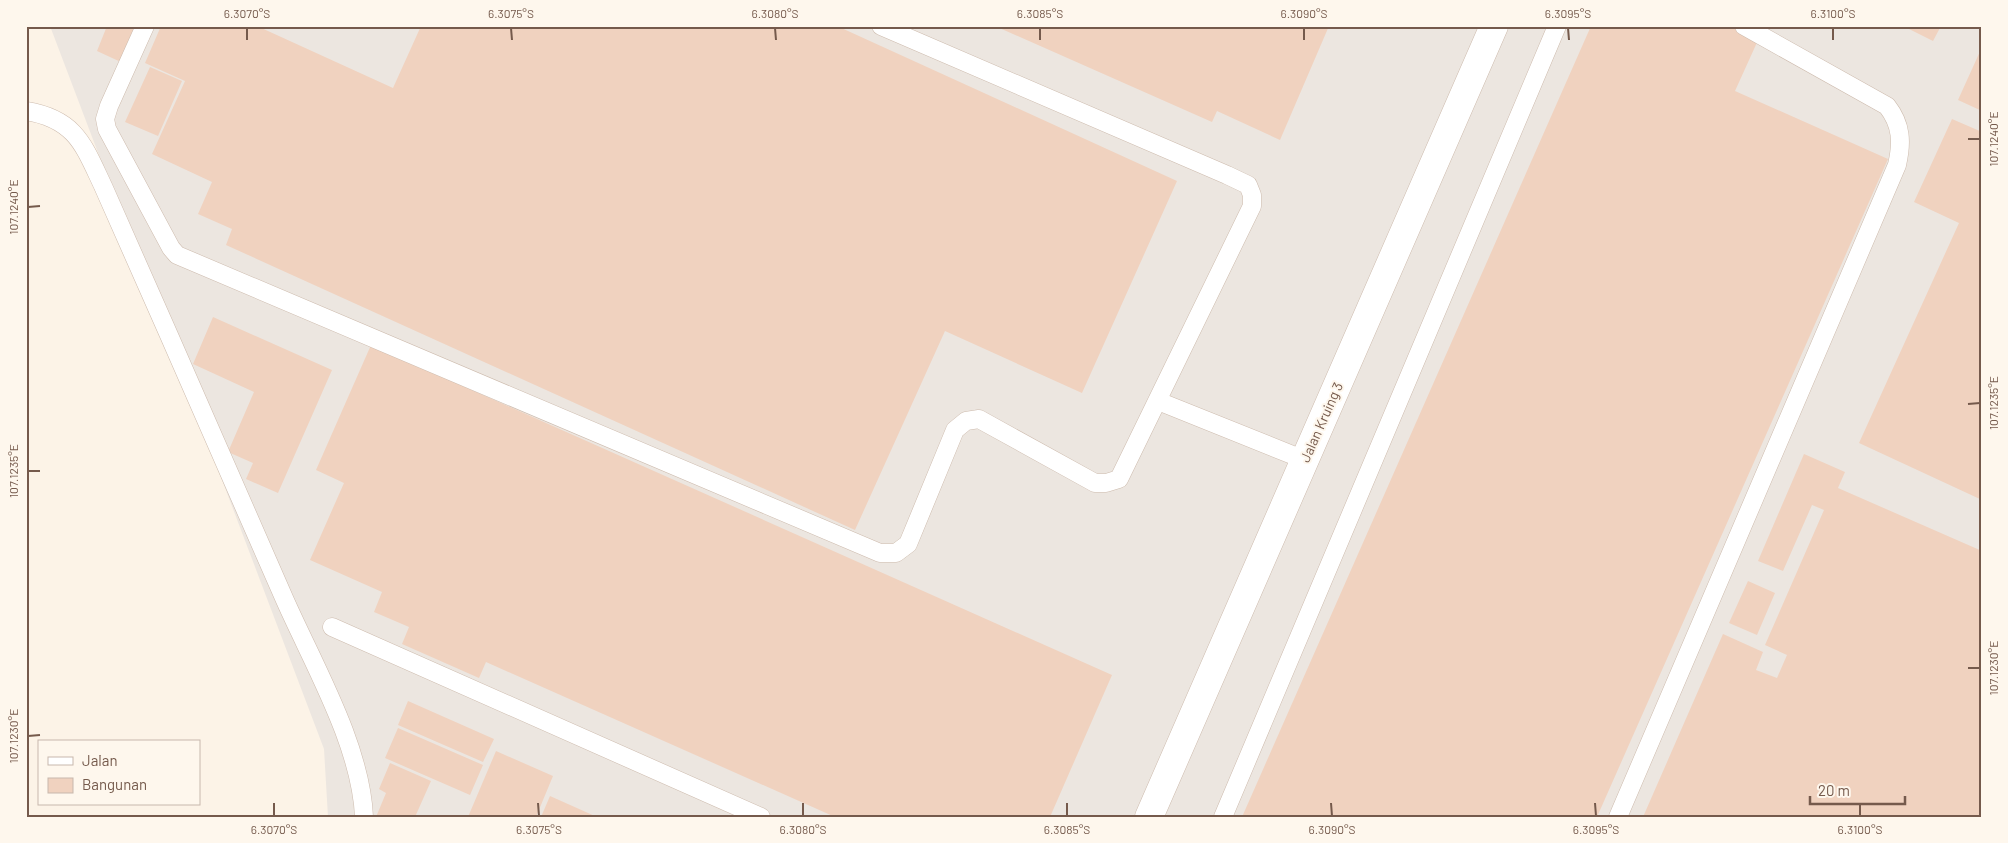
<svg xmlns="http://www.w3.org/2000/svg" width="2008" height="843" viewBox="0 0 2008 843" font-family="Barlow,sans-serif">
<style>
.industrial{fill:#ece6e0}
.building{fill:#f0d2bf}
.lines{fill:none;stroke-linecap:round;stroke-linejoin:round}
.service-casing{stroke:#cdbbad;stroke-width:19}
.minor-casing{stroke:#cdbbad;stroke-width:29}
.service{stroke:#fff;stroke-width:18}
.minor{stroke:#fff;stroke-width:28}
.ticks{fill:none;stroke:#755a4c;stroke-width:2}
.labels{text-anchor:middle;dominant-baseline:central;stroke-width:4;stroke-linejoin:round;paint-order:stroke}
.street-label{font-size:14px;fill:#755a4c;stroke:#fef7ed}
.neatline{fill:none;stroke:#755a4c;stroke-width:2}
.ticks-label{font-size:12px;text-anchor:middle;fill:#755a4c}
</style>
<rect width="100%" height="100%" fill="#fcf3e7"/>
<path class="industrial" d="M50,26h1932v791h-1654l-4,-68z"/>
<path class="building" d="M107,26h33l-17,37 -26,-12z
M161,26h96l136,62 28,-62h416l340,155 -95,212 -137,-62 -90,199 -629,-285 6,-16 -34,-15 14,-32 -60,-28 33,-73 -40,-18z
M995,26h334l-49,114 -63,-29 -5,11z
M1591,26h143l25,12 -24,53 153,68 -291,658h-355z
M1903,26h38l-8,15z
M1982,47v64l-24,-11z
M150,67l32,14 -24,55 -33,-14z
M1952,119l30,13v368l-123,-57 100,-220 -45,-21z
M213,317l119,53 -54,123 -32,-14 7,-16 -25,-11 26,-60 -61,-28z
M371,345l741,330 -62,142h-215l-349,-155 -7,16 -77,-34 7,-17 -35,-15 8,-20 -72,-32 34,-77 -28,-13z
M1804,454l41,18 -7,16 144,63v266h-339l80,-183 40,18 -7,18 21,8 10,-23 -22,-10 59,-135 -12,-5 -29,66 -25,-10z
M1748,581l27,12 -18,42 -28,-12z
M408,701l86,38 -11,23 -85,-37z
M398,728l85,37 -13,30 -85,-37z
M496,751l57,25 -17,41h-68z
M390,763l41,18 -16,36h-39l10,-24 -7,-4z
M550,796l47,21h-56z"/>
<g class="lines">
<g class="service-casing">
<path id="service" d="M145,26l-36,80 -4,13 2,10 64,119 6,7 703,298h16l12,-9 47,-114 11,-9 13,-2 116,64h11l13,-4 133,-273v-11l-4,-10 -21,-10 -346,-149
M26,111c50,8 58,35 77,75 61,137 121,275 181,412 29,66 77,147 80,219
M1158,401l147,59
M332,627l429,190
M1223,817l334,-791
M1618,817l279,-652c5,-22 5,-40 -10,-59l-143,-80"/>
</g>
<g class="minor-casing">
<path id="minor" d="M1149,817l345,-791"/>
</g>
<use href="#service" class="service"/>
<use href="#minor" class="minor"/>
</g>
<path class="ticks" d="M247,28v12M511,28l1,12M775,28l1,12M1040,28v12M1304,28v12M1568,28l1,12M1833,28v12M1968,139h12M28,207l12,-1M1968,404l12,-1M28,471h12M1968,668h12M28,736l12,-1M274,803v13M538,803l1,13M803,803v13M1067,803v13M1331,803l1,13M1595,803l1,13M1860,803v13"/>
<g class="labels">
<g class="street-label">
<text transform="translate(1321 422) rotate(-66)">Jalan Kruing 3</text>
</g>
</g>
<rect width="2008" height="843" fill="none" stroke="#fef7ed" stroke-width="55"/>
<rect x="38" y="740" width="162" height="65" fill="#fef7ed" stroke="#c7b8ad"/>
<rect x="48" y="757" width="25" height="8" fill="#ffffff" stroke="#c7b8ad"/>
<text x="82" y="766" font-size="15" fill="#755a4c">Jalan</text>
<rect x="48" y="778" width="25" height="15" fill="#f0d2bf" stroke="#c7b8ad"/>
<text x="82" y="790" font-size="15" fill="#755a4c">Bangunan</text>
<path d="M1810 796v8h95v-8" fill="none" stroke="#755a4c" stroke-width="2.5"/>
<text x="1818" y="796" font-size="15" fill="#755a4c" stroke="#fef7ed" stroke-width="4" paint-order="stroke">20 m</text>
<rect x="28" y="28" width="1952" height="788" class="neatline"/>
<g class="ticks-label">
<text x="247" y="18">6.3070°S</text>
<text x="511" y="18">6.3075°S</text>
<text x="775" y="18">6.3080°S</text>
<text x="1040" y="18">6.3085°S</text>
<text x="1304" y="18">6.3090°S</text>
<text x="1568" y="18">6.3095°S</text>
<text x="1833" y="18">6.3100°S</text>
<text transform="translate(1994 139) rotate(-90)" y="4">107.1240°E</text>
<text transform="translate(14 207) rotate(-90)" y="4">107.1240°E</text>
<text transform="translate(1994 403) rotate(-90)" y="4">107.1235°E</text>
<text transform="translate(14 471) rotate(-90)" y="4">107.1235°E</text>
<text transform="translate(1994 668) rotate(-90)" y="4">107.1230°E</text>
<text transform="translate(14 736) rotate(-90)" y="4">107.1230°E</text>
<text x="274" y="834">6.3070°S</text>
<text x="539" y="834">6.3075°S</text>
<text x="803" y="834">6.3080°S</text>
<text x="1067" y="834">6.3085°S</text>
<text x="1332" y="834">6.3090°S</text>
<text x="1596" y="834">6.3095°S</text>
<text x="1860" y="834">6.3100°S</text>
</g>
</svg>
